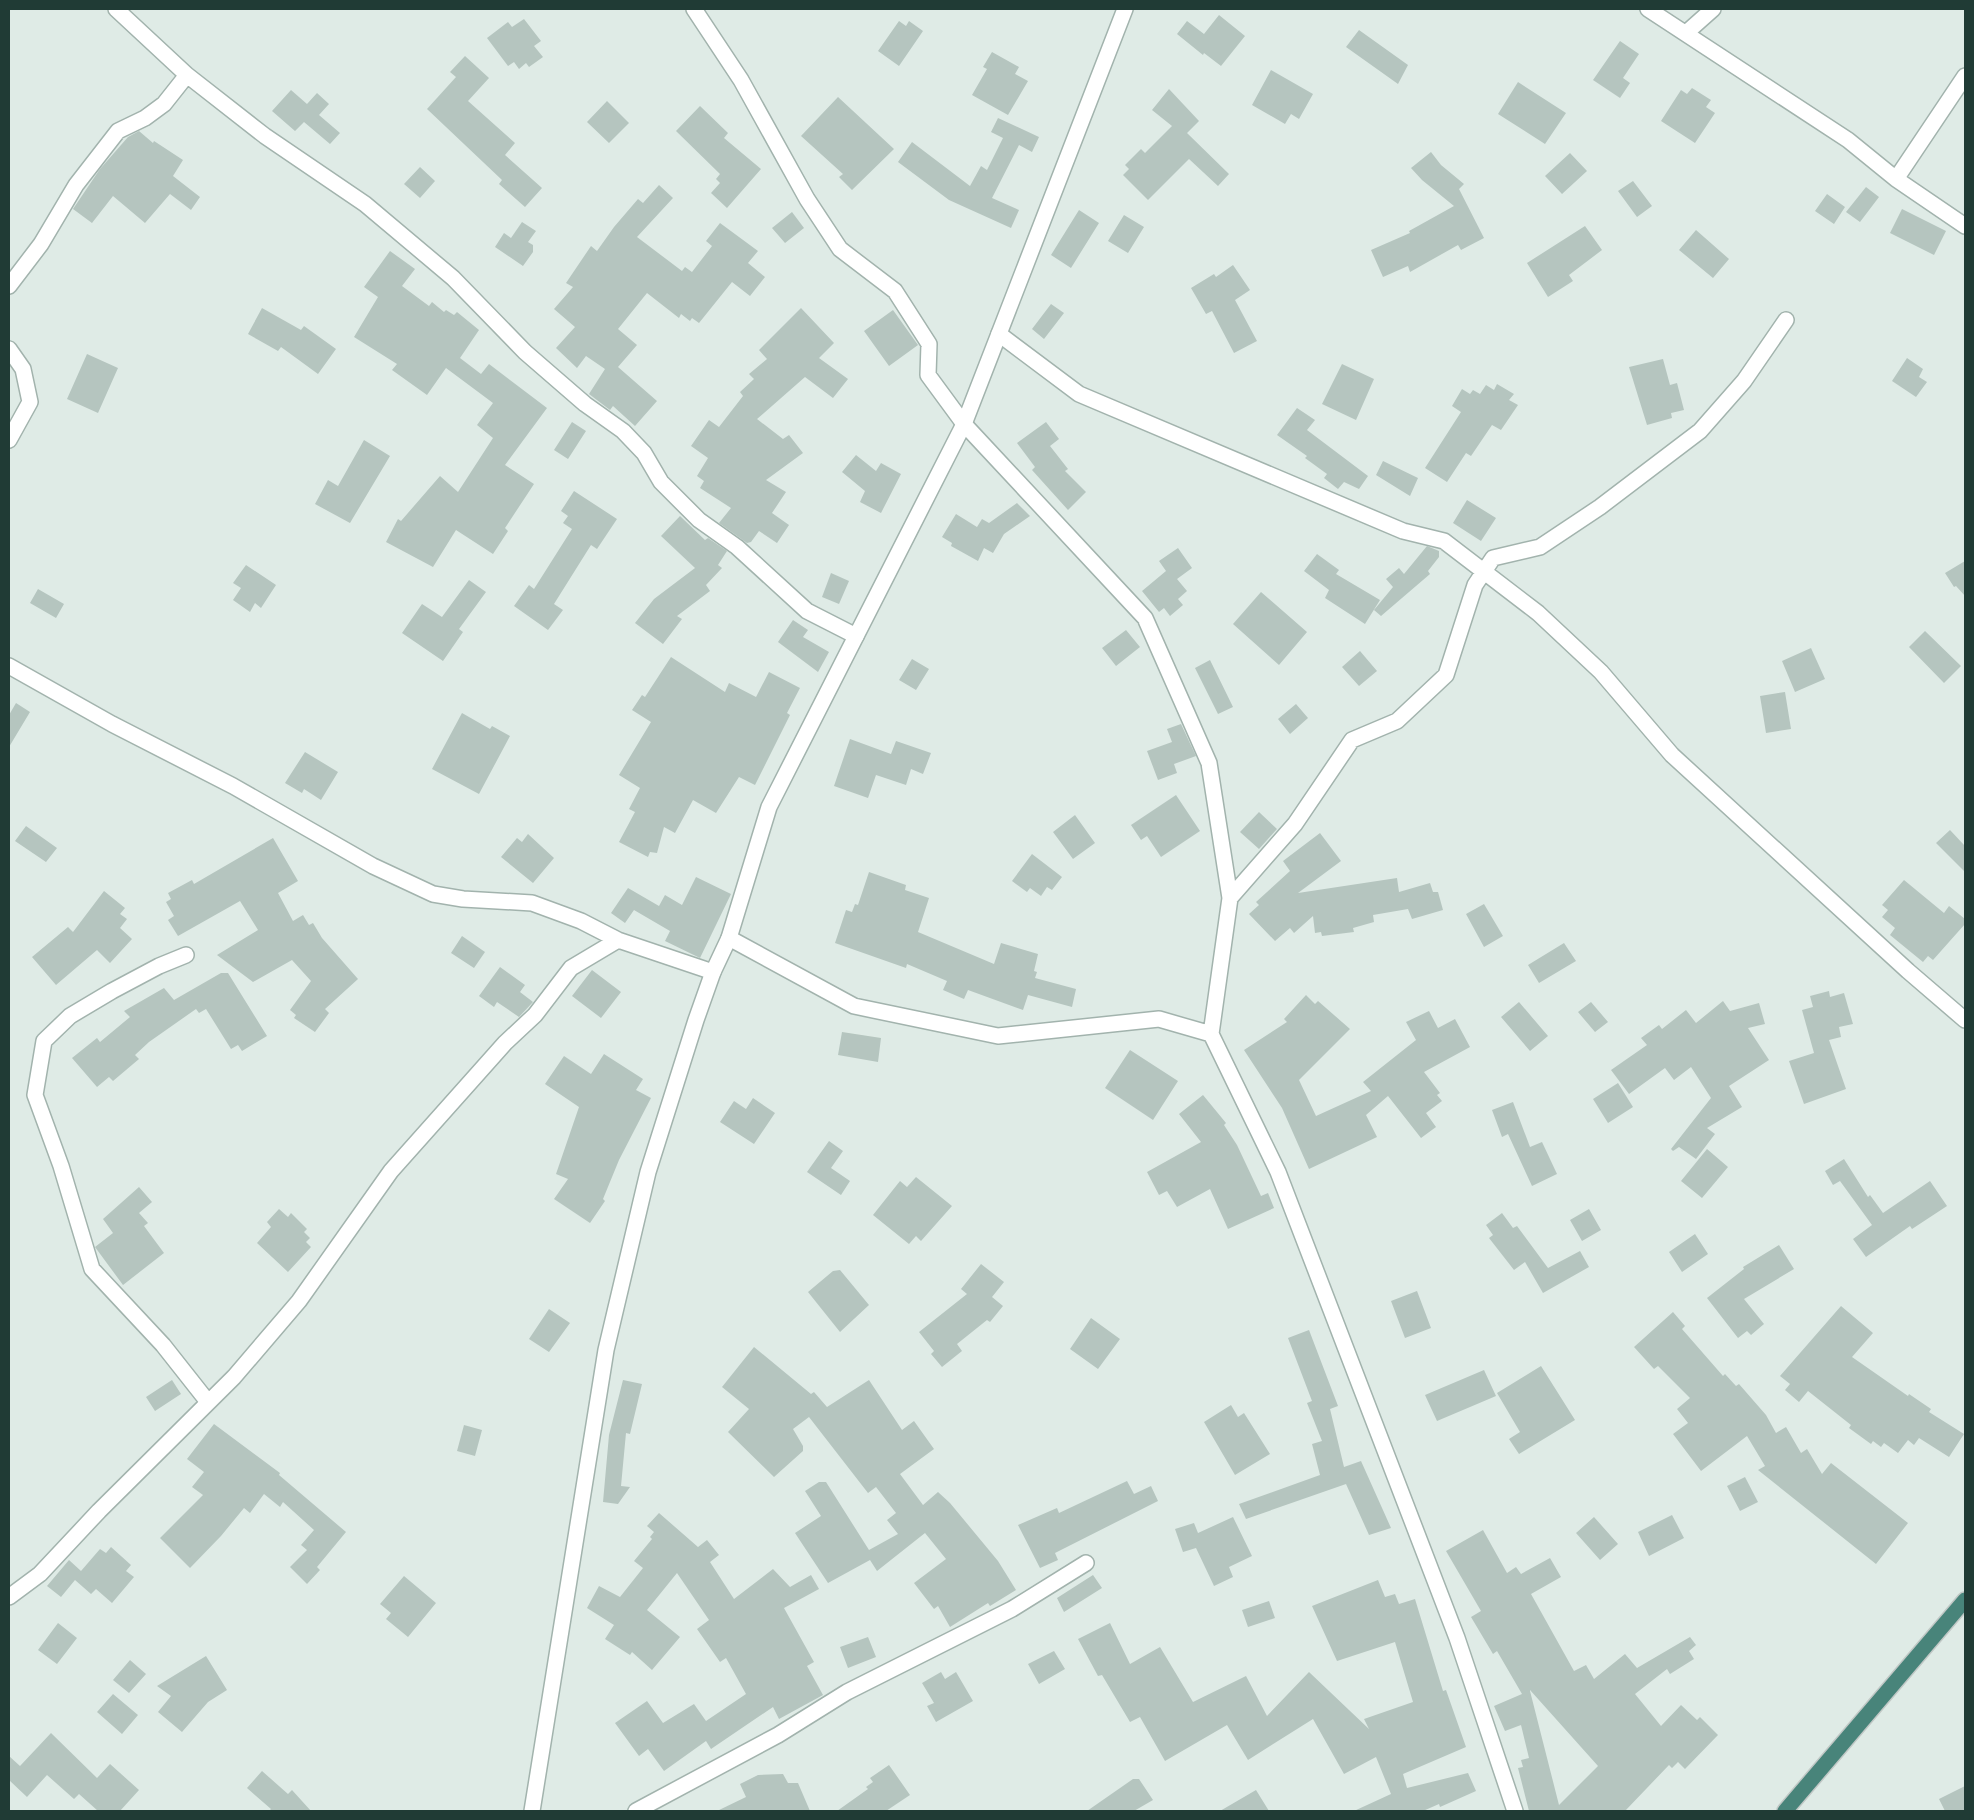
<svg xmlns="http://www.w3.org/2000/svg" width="1974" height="1820" viewBox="0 0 1974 1820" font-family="'Space Grotesk',sans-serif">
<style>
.building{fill:#b5c5bf;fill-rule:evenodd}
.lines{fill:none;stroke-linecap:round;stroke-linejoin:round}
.minor-casing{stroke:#a2b3ad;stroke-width:18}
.tertiary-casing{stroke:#a2b3ad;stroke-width:18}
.trunk-casing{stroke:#c1c8c6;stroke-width:18}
.minor{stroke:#fff;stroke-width:15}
.tertiary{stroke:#fff;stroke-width:15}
.trunk{stroke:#48847a;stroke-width:15}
</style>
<rect width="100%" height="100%" fill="#dfebe6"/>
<path class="building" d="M1219,15l26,21 -24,30 -17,-13 -1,2 -26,-21 10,-13 17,13z
M524,19l17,22 -7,5 9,11 -14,10 -3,-4 -7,6 -5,-7 -6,4 -21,-28 21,-16 4,5z
M899,21l7,5 3,-5 14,10 -24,35 -21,-15z
M1359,30l49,35 -10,19 -52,-37z
M1620,41l19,13 -16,24 7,5 -10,15 -27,-18z
M992,52l27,15 -4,7 13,7 -20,34 -36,-20 15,-26 -4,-2z
M465,56l24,22 -21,23 47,42 -10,12 37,33 -17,19 -26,-23 3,-4 -75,-71 29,-32 -6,-5z
M1271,70l42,24 -14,25 -8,-5 -6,10 -33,-19z
M1518,82l48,31 -21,31 -47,-30z
M1692,88l19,12 -5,7 9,6 -20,30 -34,-22 20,-31 6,4z
M1169,89l30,32 -12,12 42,41 -11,12 -29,-27 -41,41 -25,-25 6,-6 -4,-4 16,-16 4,4 27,-27 -20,-16z
M291,90l16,14 10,-11 12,11 -10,11 21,18 -10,11 -26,-22 -9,9 -23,-20z
M838,97l56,52 -42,41 -13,-13 4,-3 -42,-38z
M607,101l22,22 -20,20 -22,-21z
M700,106l28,27 -4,5 37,31 -34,39 -16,-15 9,-10 -4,-4 4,-5 -44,-43z
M998,118l41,19 -7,15 -13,-7 -27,53 27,12 -8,18 -62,-28 -51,-38 14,-20 58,44 11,-20 6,4 16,-32 -12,-6z
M139,131l14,12 1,-2 29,19 -10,16 27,21 -9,13 -21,-16 -25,29 -32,-27 -21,27 -19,-14 27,-40 28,-32z
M1431,152l10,13 23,19 -5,5 25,49 -23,12 -3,-5 -48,27 -2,-6 -25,11 -12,-27 39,-17 -1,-2 45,-25 -32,-26 -11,-12z
M1570,153l17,18 -25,23 -17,-18z
M420,167l15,14 -15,17 -16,-14z
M1633,181l19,25 -15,11 -19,-26z
M659,185l14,13 -36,39 45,34 3,-4 7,5 20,-26 -6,-5 14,-18 38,28 -10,12 17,14 -15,19 -18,-14 -33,41 -7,-5 -2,3 -9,-7 -2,4 -32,-25 -29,36 19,16 -19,22 39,34 -22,25 -22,-20 -3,4 -21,-16 16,-25 -19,-13 -9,12 -21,-20 19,-21 -21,-18 19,-22 -7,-4 25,-37 6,5 17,-24 24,-28 5,4z
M1866,187l13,10 -19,25 -14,-10z
M1827,194l18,13 -11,17 -19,-13z
M1902,209l44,22 -12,24 -44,-22z
M1079,210l20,13 -28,45 -20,-13z
M792,212l12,16 -19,15 -13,-15z
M1124,215l20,12 -16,26 -20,-12z
M522,222l14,9 -8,11 5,3v7l-10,14 -28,-19 9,-14 7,5z
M1585,226l17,24 -33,25 4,6 -25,16 -21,-34z
M1696,230l33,29 -16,19 -34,-28z
M390,251l25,18 -13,17 27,20 3,-4 12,10 2,-2 8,5 3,-3 22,18 -19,28 21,16 8,-10 58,44 -42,57 29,19 -29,44 3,3 -15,23 -37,-24 -23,37 -47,-25 12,-23 3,2 39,-45 18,16 35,-54 -16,-13 16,-22 -47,-35 -19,27 -35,-25 5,-6 -43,-27 24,-40 -14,-10z
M1233,265l17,25 -15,10 22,41 -23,12 -22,-42 -6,3 -15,-26 23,-14 2,3z
M1051,304l13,9 -20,26 -12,-10z
M262,308l39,22 3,-4 32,23 -18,25 -37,-27 -3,4 -30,-17z
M801,308l33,35 -15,15 29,21 -15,19 -28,-21 -48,42 26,20 6,-4 14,18 -37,27 20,12 -14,21 17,12 -12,18 -18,-12 -8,11 -4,1 -28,-20 12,-15 -31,-20 4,-7 -7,-5 11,-18 -17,-12 18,-26 10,7 24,-31 -3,-4 14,-13 -5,-5 18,-15 -8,-9z
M893,310l25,35 -29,21 -25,-35z
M87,354l31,14 -20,45 -31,-14z
M1907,358l16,11 -4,8 8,5 -11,15 -24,-16z
M1663,359l7,26 7,-2 7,27 -13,3 1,5 -25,7 -18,-58z
M1342,364l32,15 -18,41 -34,-16z
M1497,384l17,10 -5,6 9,5 -17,25 -9,-5 -21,31 -5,-3 -19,29 -22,-14 36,-56 -9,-6 10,-17 8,5 3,-4 7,4 6,-9 8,5z
M1297,408l18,12 -8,10 61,46 -9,13 -15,-7 -6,7 -14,-11 3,-4 -22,-16 2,-2 -30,-21z
M572,422l14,9 -18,28 -14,-9z
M1046,422l13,17 -9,7 18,23 -3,2 21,21 -18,18 -36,-40 3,-3 -18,-24z
M364,440l26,16 -40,67 -35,-19 13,-24 10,6z
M856,455l20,16 5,-8 20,11 -20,39 -21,-11 5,-11 -23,-19z
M1383,461l35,17 -8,18 -34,-21z
M574,491l43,28 -20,30 -6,-4 -37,59 9,6 -15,20 -34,-24 15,-21 5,4 38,-60 -9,-6 5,-7 -7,-5z
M1467,500l29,18 -15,23 -28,-18z
M1017,503l13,13 -26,18 -11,19 -9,-5 -6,13 -27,-15 1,-3 -10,-6 14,-23 21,13 5,-8 7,4z
M680,516l25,24 3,-2 19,13 -9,14 4,3 -16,17 4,6 -33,25 5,3 -19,25 -28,-21 19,-24 41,-31 -34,-32z
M1427,546l12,5v6l-11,14 2,3 -49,42 -7,-6 19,-23 -7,-8 13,-11 5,6z
M1178,548l14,20 -15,11 10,12 -9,8 5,6 -13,11 -6,-8 -5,4 -17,-21 24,-20 -7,-10z
M1317,554l22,16 -3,4 44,26 -15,24 -40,-26 4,-8 -25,-19z
M1965,561v35l-9,-10 -2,1 -9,-14z
M246,565l30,20 -15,23 -6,-5 -5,9 -17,-12 8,-12 -8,-5z
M831,573l18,8 -10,23 -17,-7z
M469,580l17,12 -27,37 4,3 -20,29 -41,-28 20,-29 20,13z
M38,589l26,15 -8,14 -26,-15z
M1261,592l46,40 -28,33 -46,-41z
M793,620l15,10 -5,7 26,15 -11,20 -40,-30z
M1126,630l14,17 -24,19 -14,-18z
M1925,631l36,35 -17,17 -35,-36z
M1811,648l14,31 -30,13 -13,-31z
M1360,651l17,20 -18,15 -17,-19z
M671,657l54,35 4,-9 27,14 13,-25 31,16 -13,25 3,2 -35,70 -16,-8 -23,36 -23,-13 -18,33 -11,-6 -7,26 -7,-1 -2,5 -29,-15 16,-30 -6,-3 11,-21 -21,-13 32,-53 -19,-12 10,-15 3,2z
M912,659l17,10 -13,21 -17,-10z
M1210,660l23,47 -15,7 -23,-46z
M1785,692l6,37 -25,4 -6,-37z
M16,703l14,9 -21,35v-32z
M1296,704l12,14 -18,16 -12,-15z
M462,713l28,16 2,-3 18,10 -31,58 -47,-25z
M1181,724l15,32 -22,8 3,9 -19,7 -11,-29 25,-9 -5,-13z
M850,739l41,15 5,-13 35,12 -8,21 -12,-5 -5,16 -30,-10 -8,23 -34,-12z
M305,752l33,20 -17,28 -17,-11 -2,4 -17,-10z
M1176,795l24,36 -39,26 -14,-21 -6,4 -10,-15z
M1259,812l18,17 -18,20 -19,-17z
M1075,815l20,28 -22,16 -20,-27z
M26,826l31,22 -11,14 -31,-21z
M1950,830l15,16v26l-29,-29z
M1320,833l21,28 -43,32 99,-15 2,14 31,-9 3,9h5l5,18 -31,9 -4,-10 -35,6 1,7 -21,6 1,4 -32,4 -1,-4 -6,1 -2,-17 -19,17 -4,-5 -15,13 -26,-27 10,-9 -3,-3 34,-31 -7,-10z
M528,834l26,24 -21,25 -32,-26 16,-19 5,4z
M273,838l25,43 -20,12 15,28 10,-6 6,10 4,-2 9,15 36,41 -33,30 4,4 -14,19 -21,-14 2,-3 -6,-5 21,-29 -19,-21 -39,22 -36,-27 41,-25 -18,-29 -62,35 -10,-16 6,-4 -8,-14 5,-3 -3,-6 24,-13 2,4z
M1032,854l30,23 -10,13 -5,-3 -6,9 -11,-8 -3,4 -15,-11z
M869,872l37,13 -1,5 24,8 -11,34 76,32 7,-21 37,11 -4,17 3,1 -2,6 41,11 -4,18 -44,-12 -5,15 -55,-20 -4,9 -21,-9 4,-9 -40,-17 -1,4 -71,-25 11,-33 6,2 3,-8 3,1z
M696,877l35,17 -31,64 -35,-17 5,-10 -36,-21 -9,13 -14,-10 17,-25 31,18 6,-11 17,10z
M1904,880l40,33 5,-7 16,13v5l-32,36 -5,-4 -5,6 -33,-27 5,-7 -13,-11 6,-7 -6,-5z
M104,891l21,17 -5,6 7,5 -7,9 12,11 -22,24 -13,-13 -41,35 -24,-28 36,-30 5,5z
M1484,904l19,32 -19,11 -18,-33z
M462,936l23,16 -11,16 -23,-15z
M1564,943l12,18 -37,22 -11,-18z
M500,967l25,18 -5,7 13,10 -14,15 -22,-15 -3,5 -15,-11z
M592,970l29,22 -20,26 -29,-22z
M221,973h7l39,63 -25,15 -4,-6 -7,4 -25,-40 -7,4 -3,-4 -47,33 -14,13 4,4 -26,22 -4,-4 -12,10 -25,-29 25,-20 3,4 30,-25 -6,-6 40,-23 10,12z
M1829,991l1,6 14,-4 9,31 -14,3 2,10 -12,3 17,49 -42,15 -15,-43 25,-8 -12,-43 11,-3 -3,-11z
M1306,995l9,9 3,-3 32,28 -51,51 17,36 55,-25 -8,-9 53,-42 -10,-18 23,-11 9,17 17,-9 15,28 -46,25 16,21 -3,2 5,6 -16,12 10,14 -15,11 -33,-42 -22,19 11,22 -68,32 -27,-61 -38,-58 43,-28 -3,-3z
M1723,1001l7,10 29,-8 6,21 -17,4 21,32 -40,26 13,21 -35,21 8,6 -19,25 -17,-12 -6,4 -2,-2 40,-51 -20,-31 -17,13 -9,-12 -36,26 -18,-24 36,-25 -6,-7 18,-13 3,4 24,-19 10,13z
M1519,1002l29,34 -18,15 -29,-34z
M1591,1002l17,20 -13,10 -17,-20z
M842,1032l39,6 -3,24 -40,-7z
M1130,1050l48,31 -25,39 -48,-32z
M604,1054l39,25 -7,11 15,8 -32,62 -16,39 2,2 -15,22 -36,-24 14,-20 -12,-5 23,-67 -34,-23 19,-28 27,18z
M1618,1083l15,24 -25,16 -15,-24z
M1203,1095l23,28 -2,2 13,20 24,51 7,-3 6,15 -46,21 -18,-40 -33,18 -10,-16 -8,4 -12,-23 54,-30 -22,-28z
M753,1098l22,15 -21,31 -34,-22 14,-21 12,8z
M1513,1102l17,45 12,-5 15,32 -25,12 -24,-52 -6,3 -10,-27z
M829,1141l14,10 -12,17 19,13 -9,14 -34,-23z
M1707,1149l21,18 -26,31 -21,-17z
M1844,1159l24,38 2,-2 13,18 47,-32 17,25 -35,23 -2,-3 -44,31 -13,-18 19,-14 -32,-44 -7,4 -8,-14z
M916,1177l36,29 -31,35 -5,-5 -7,8 -36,-29 27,-34 7,6z
M139,1187l13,15 -13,11 9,10 -4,3 20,27 -41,32 -28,-38 18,-14 -10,-14z
M279,1209l9,8 3,-4 16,16 -3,3 6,6 -4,4 5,5 -23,25 -31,-29 14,-16 -4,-5z
M1589,1209l12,21 -19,11 -12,-21z
M1502,1213l11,15 4,-2 31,42 32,-17 9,16 -46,26 -18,-31 -11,8 -25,-32 4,-3 -7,-10z
M1695,1234l13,20 -26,18 -13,-20z
M1779,1245l15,24 -50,30 20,25 -13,11 -4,-4 -9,7 -31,-40 37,-29 -1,-2z
M981,1264l23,18 -12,15 11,9 -13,16 -3,-2 -30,24 5,7 -20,16 -11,-13 3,-3 -15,-19 48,-38 -6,-5z
M840,1270l29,35 -29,27 -32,-40 25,-21z
M1417,1291l14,37 -26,10 -14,-37z
M1841,1306l32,27 -21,24 56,39 1,-2 22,15 -2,3 35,22 -15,23 -30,-19 -5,7 -6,-5 -10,13 -14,-10 -3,4 -8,-6 -2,3 -22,-16 2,-3 -43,-34 -9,11 -14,-12 5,-6 -10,-8z
M549,1309l21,14 -21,29 -20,-13z
M1673,1312l12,14 -3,3 41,47 2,-2 11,12 3,-2 27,31 10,18 10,-6 15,26 6,-4 15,25 9,-11 77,60 -32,41 -118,-94 7,-4 -18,-30 -46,35 -28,-37 15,-11 -11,-14 13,-11 -32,-32 -4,3 -20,-22z
M1091,1318l29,21 -22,30 -28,-20z
M1309,1330l29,76 -8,3 14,58 17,-6 30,67 -22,7 -23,-51 -100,35 -7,-15 81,-29 -8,-31 10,-3 -15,-38 5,-2 -24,-63z
M754,1347l57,47 3,-2 13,15 42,-27 33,50 12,-9 20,28 -34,25 23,31 15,-13 12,11 48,58 18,29 -26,16 -2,-3 -38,24 -12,-21 -4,3 -20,-26 32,-24 -21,-26 -48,38 -7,-11 -42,23 -33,-50 26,-17 -16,-25 14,-9h7l43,68 29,-16 -11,-14 9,-7 -20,-26 -8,6 -59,-76 -16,12 10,17v5l-29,26 -46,-45 21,-23 -27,-22z
M1541,1366l34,54 -56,34 -10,-15 11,-7 -23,-39z
M1484,1370l12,26 -59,25 -12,-26z
M172,1380l9,14 -26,17 -9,-14z
M623,1380l19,4 -12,50 -4,-1 -5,53 9,1 -12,17 -15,-2 6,-67z
M1231,1405l7,12 6,-4 26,41 -35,21 -31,-53z
M214,1424l66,49 -1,2 67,57 -29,35 3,3 -13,14 -17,-17 17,-17 -6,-5 13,-15 -31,-28 -3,5 -16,-13 -14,19 -6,-5 -23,28 -31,32 -30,-30 43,-43 -11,-8 12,-15 -17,-13z
M464,1425l18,5 -7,26 -18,-5z
M1745,1477l13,25 -18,9 -13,-25z
M1127,1481l7,13 17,-8 7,15 -103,52 3,7 -18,8 -22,-43 39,-17 2,5z
M659,1513l39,34 9,-7 12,15 -9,7 24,37 39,-30 17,18 21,-12 8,14 -35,19 30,54 -7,4 16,29 -44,24 -6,-12 -62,42 -5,-8 -42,30 -16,-22 -9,7 -24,-33 32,-22 16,22 31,-19 12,17 40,-27 -20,-36 -6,4 -23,-33 12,-9 -32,-47 -30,37 33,27 -28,33 -20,-18 -2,3 -25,-16 9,-14 -27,-17 12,-22 21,11 23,-29 -9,-7 18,-22 -2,-2 4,-5 -7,-6z
M1672,1515l12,23 -35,18 -11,-24z
M1233,1517l19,39 -23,11 4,10 -19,9 -18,-38 -13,4 -8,-23 19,-6 4,10z
M1594,1517l24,27 -18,16 -24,-27z
M1483,1530l24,43 9,-6 5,7 29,-16 11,19 -30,17 43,77 12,-6 8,14 31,-25 12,14 53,-31 6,8 -7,6 5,8 -24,15 -3,-5 -32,25 26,32 20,-21 16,15 3,-3 18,18 -33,34 -7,-7 -6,6 -3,-3 -44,46h-96l-11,-43 5,-1 -2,-7 8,-2 -8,-33 -16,6 -11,-25 28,-12 -25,-43 -4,3 -22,-37 10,-6 -35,-60zM1530,1690l68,76 -39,39 -29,-114z
M111,1547l20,18 -5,6 8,6 -22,26 -16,-14 -5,5 -16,-14 -14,17 -14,-11 22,-26 12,11 19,-22 6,4z
M1093,1575l9,13 -38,24 -7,-14z
M404,1576l32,27 -28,34 -22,-18 5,-6 -11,-9z
M1378,1580l7,17 10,-3 4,10 16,-5 28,92 3,-1 20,57 -63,27 4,14 61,-15 8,18 -36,16 -1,-3 -16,7h-69l37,-17 -15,-37 -32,17 -31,-55 -65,41 -21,-35 -62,36 -25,-44 -10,5 -28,-47 -4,1 -20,-37 32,-16 20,41 30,-17 33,55 53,-26 21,40 42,-44 60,57 -5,-10 49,-17 -18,-60 -58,19 -25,-55z
M1269,1601l6,17 -27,9 -6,-17z
M58,1623l19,15 -20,26 -19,-14z
M868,1637l8,20 -28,11 -8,-21z
M1054,1651l11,18 -26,15 -11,-20z
M206,1656l21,34 -19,12 -26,30 -24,-20 13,-16 -14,-10z
M130,1660l16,14 -17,19 -16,-13z
M941,1672l4,7 11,-7 17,29 -37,21 -9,-16 7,-3 -12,-20z
M113,1694l25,21 -16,19 -25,-22z
M51,1733l46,45 13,-14 29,26 -19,21h-22l-19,-17 -5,5 -27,-24 -20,22 -18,-17v-24l11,10z
M889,1765l21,30 -24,16h-49l31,-22 -2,-2 7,-5 -3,-4z
M262,1771l26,23 4,-4 19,21h-42l2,-2 -24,-21z
M783,1774l5,9h10l12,28h-93l29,-14 -6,-13 18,-9z
M1133,1779h6l14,21 -19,11h-47z
M1965,1786v25h-20l-6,-12z
M1256,1790l13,21h-49z"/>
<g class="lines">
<g class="minor-casing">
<path id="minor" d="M116,9l71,66 78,61 100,68 88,74 72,74 60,52 38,27 21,22 17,29 38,38 38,27 70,64 49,25
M694,9l47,71 66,119 33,50 55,42 34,53 -1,31 36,49 181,194 64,145 21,135 -19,136 67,138 179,466 58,173
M1648,9l200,131 48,39 69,47
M1686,33l27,-24
M1896,179l69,-103
M9,286l32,-42 35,-59 42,-54 27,-13 19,-14 23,-29
M999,334l80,60 324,137 41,10 94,72 63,59 71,83 236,216 57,49
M9,349l14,20 7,33 -21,38
M9,666l103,58 121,62 140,80 60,28 30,5 69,4 49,18 37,19 95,32
M1230,898l65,-74 57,-84 45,-19 49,-46 29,-90 18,-27 47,-11 60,-40 100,-76 44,-50 42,-61
M729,938l125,68 144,30 161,-17 52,15
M186,955l-27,11 -47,25 -42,25 -26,25 -9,54 26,71 31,103 71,76 45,57
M9,1597l31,-23 59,-63 135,-134 65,-76 92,-130 114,-128 30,-28 36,-47 47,-28
M636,1811l142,-76 69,-43 165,-83 74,-46"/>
</g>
<g class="tertiary-casing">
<path id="tertiary" d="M532,1811l74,-461 42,-178 48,-152 17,-48 16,-34 40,-131 195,-383 161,-415"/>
</g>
<g class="trunk-casing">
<path id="trunk" d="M1785,1811l180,-211"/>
</g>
<use href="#minor" class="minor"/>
<use href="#tertiary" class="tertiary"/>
<use href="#trunk" class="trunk"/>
</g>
<rect width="1974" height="1820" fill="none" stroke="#203b35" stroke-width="20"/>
</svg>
